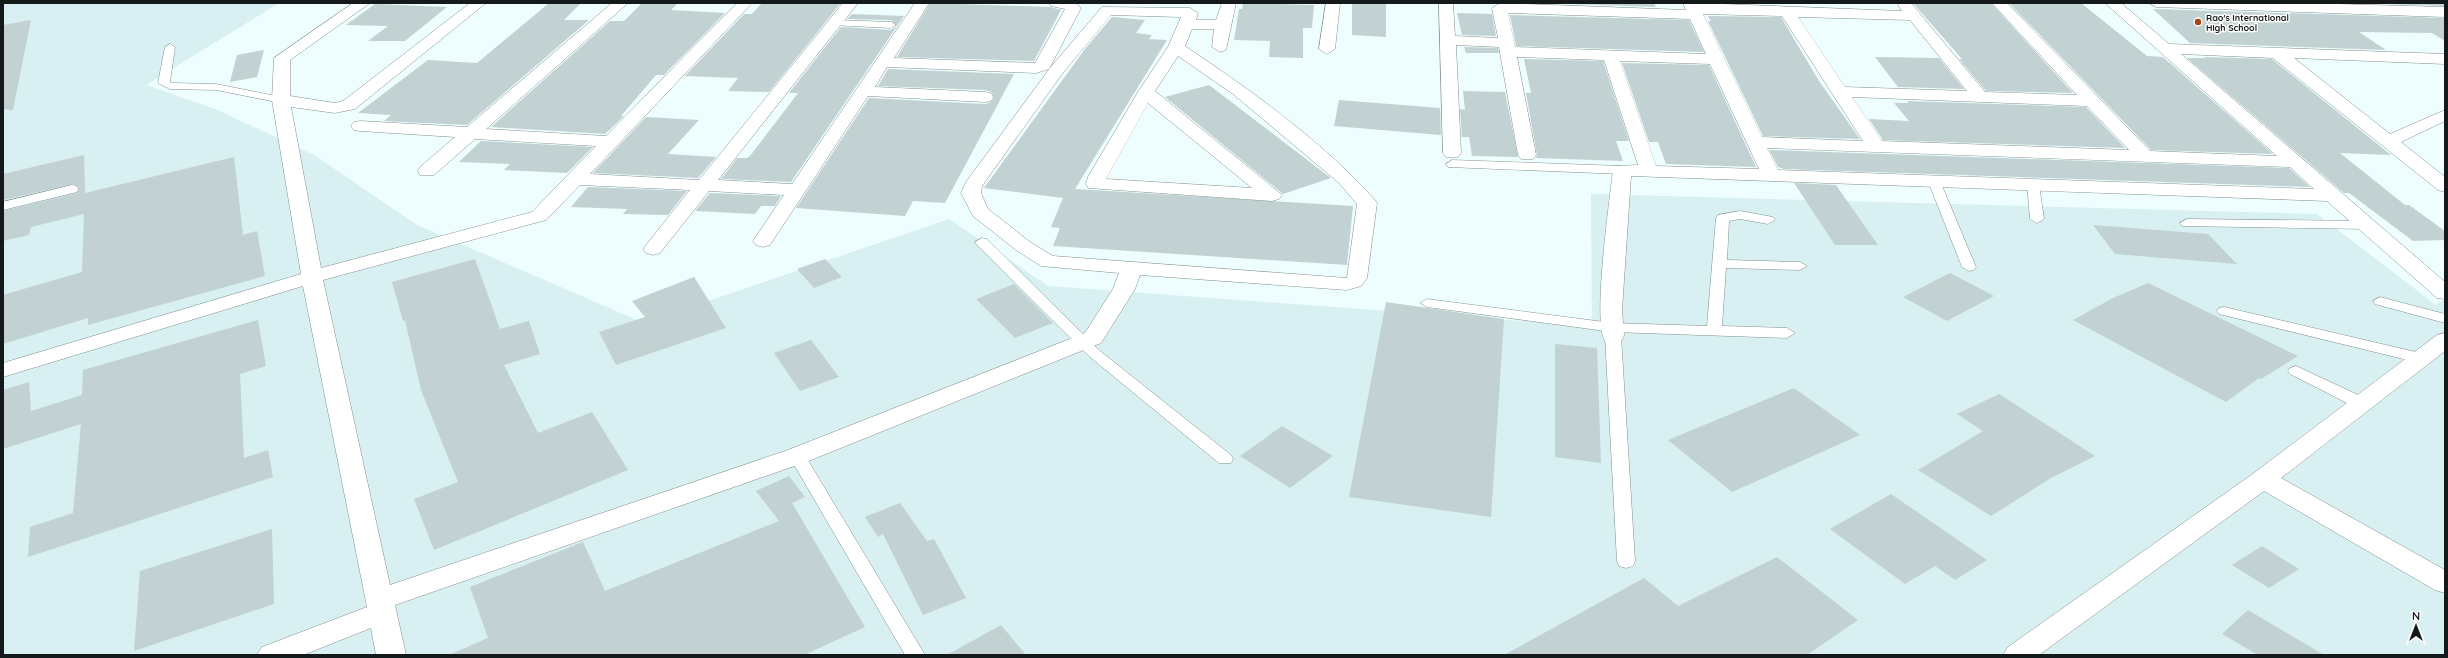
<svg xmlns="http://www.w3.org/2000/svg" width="2448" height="658" viewBox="0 0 2448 658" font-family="Quicksand,sans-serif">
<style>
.built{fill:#d8f0f1}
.building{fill:#c2d1d1}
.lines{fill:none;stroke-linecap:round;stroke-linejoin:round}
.service-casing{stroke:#828f8f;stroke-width:1}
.minor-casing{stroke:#828f8f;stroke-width:1}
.service{fill:#fff;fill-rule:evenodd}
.minor{fill:#fff;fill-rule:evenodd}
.poi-dot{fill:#a94514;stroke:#fff;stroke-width:1.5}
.labels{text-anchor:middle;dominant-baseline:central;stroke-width:3;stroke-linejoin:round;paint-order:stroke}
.far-poi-label{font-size:9px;font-weight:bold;fill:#141919;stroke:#fff;text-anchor:start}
</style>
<rect width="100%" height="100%" fill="#eefdfd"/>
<path class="built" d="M3,3h276l-133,82 69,24 99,46 103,70 227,98 305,-104 99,67 544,40 -1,-132 726,20 119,91 9,-6v356h-2442z"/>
<path class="building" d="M549,3h32l-17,17h25l-122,105 -83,-4 7,-6 -33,-2 70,-53 49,3z
M642,3h36l-7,7 54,3 -61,62h-8l-35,41h3l-19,18 -114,-7 119,-106h14z
M762,3h79l-72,89 -41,-1 10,-13 -53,-2 59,-62h8z
M930,3l120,4 11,3 -27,51 -137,-4z
M1243,3l71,2 -2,23h-9v30l-34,-1 1,-16 -36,-1 5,-31h3z
M1352,3h34v34l-34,-2z
M1540,3h114l2,4z
M1913,3h78l82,90 -87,-2 -27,-32h3z
M2009,3h72l66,53 16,1 110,97 -122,-4z
M2354,3h91v3z
M375,4l72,3 -42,34h-37l20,-15 -42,-1z
M2153,9l292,9v23l-13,-8 -73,-1 27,18 -196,-7z
M1457,13l35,1 4,22 -34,-1z
M852,14l52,2 -113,166 -70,-3 16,-21h10l3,-2 48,-63h-9l52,-66 50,3 6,-4 -6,-6 -44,-1z
M1510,15l179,5 15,32 -188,-6z
M1708,16l73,1 38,64 41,58 -97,-3 -55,-115h3z
M1112,17l33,3 -9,13 16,2 -3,4 18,1 -92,149 278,17 -6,59 -294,-19 7,-18 -9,-1 12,-29 -79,-10 101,-139z
M31,20l-18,90 -10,-1v-84z
M1464,47l34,1 1,5h-33z
M264,50l-7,27 -27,5 7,-27z
M1875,57l64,1 25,31 -66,-2z
M2204,57l68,2 119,96 -51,-2 65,52h4l36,26v9l-32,1 -64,-48h-5l-157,-135h19z
M1524,59l79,2 26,80h-13l7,20 -87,-3 1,-3 -11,-62h5z
M1622,63l87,2 47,102 -90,-3 -8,-22h-9z
M888,69l126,5 -69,129 -32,-2 -8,15 -109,-8 73,-110 116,6 6,-2 3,-4 -2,-6 -7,-2 -107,-4z
M1209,85l114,87 8,6 -48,16 -118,-97z
M1463,91l42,1 13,65 -46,-1 -3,-19h-7l-2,-28 5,1z
M1339,100l101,8 1,27 -107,-9z
M1907,101l179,6 39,41 -242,-8 -14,-21 40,2 -15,-18h15z
M646,117l53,3 -31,34 48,3 -18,21 -105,-5z
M481,141l112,6 -26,26 -63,-3 6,-6 -51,-2z
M1769,150l520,18 21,19 -526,-18 -6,-2z
M84,155l1,38 149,-36 9,78 14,-4 8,45 -177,49v-7l-85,26v-49l79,-23 2,-58 -53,13 -2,8 -26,6v-30l74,-18 2,-4 -2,-4 -5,-1 -69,16v-26z
M1794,183l42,2 42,60h-43z
M588,187l99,4 -19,24 -45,-1 4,-5 -56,-2z
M710,193l71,3 -6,10h-14l-6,8 -60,-3z
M2093,225l115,9 29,30 -122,-10z
M475,259l25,70 29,-8 11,33 -36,11 34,68 54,-21 36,58 -194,80 -20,-51 44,-17 -37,-92 -16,-70 -2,1 -11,-39z
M825,259l17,18 -28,11 -17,-19z
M1950,273l44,23 -47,25 -44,-24z
M694,277l32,51 -110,37 -17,-33 46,-15 -13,-16z
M2148,283l150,73 -37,23 -2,-1 -33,24 -153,-82 40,-22z
M1014,284l39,39 -38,15 -39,-39z
M1386,302l118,17 -13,198 -142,-20z
M258,320l8,46 -26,8 4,84 24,-8 5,27 -245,80 2,-30 43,-14 8,-89 -78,25v-59l26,-8 2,29 51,-16 1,-25z
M811,340l28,37 -39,14 -26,-38z
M1555,344l42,4 4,115 -46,-6z
M1794,388l66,47 -128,57 -64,-52z
M1999,394l96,62 -44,22 -60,38 -73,-46 65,-39 -26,-17z
M1282,426l51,30 -43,32 -50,-32z
M789,476l16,21 -13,6 73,124 -61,28h-355l39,-17 -18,-51 113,-45 22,49 174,-70 -23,-30z
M1891,494l96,66 -32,20 -20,-14 -30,18 -75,-55z
M900,503l27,38 7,-2 32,59 -43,17 -40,-81 -5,3 -13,-20z
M272,529l2,75 -140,47 6,-80z
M2262,546l37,23 -30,19 -37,-23z
M1777,557l81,63 -51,35h-303l140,-77 34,28z
M2248,610l76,45h-66l-36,-21z
M1001,625l25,30h-79z"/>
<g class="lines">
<g class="service-casing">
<path id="service" d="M835,20l56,2 5,3 -5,3 -60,-3v-4z
M170,44l5,3 -5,35 2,1 44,1 65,13 6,3 -6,3 -65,-13 -46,-1 -12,-6 7,-36z
M1452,160l170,6 6,4 -6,4 -174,-7 -2,-3z
M1934,177l6,4 36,86 -2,3 -5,1 -7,-4 -34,-86z
M2033,180l6,4 5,35 -7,4 -7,-4 -3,-35z
M72,185l5,1 1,3 -1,3 -74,18v-8z
M1740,211l33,6 2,3 -7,4 -28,-5 -11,2 -2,39 73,2 7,4 -7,4 -74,-2 -4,58 65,2 8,5 -8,5 -174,-6 8,4 14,225 -2,5 -7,2 -7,-2 -2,-5 -12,-225 8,-4 -186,-25 -7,-4 7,-4 185,24 95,3 9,-108 2,-3z
M2187,219l179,2 7,4 -7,4 -184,-3 -2,-3z
M982,238l5,1 113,112 131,104 2,4 -2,4h-12l-129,-106 -113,-112 -2,-3z
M2380,297l65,17v9l-70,-19 -2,-3z
M2224,307l196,46 8,5 -8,5 -201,-49 -2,-3 2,-3z
M2296,366l73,34 2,4 -2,4h-12l-67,-34 -2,-3 2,-3z
M797,450l6,2 122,203h-20l-116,-199 2,-4z"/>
</g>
<g class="minor-casing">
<path id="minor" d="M353,3h17l-80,57v36l45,7 8,-2 127,-98h16l-131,106 -20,4 -44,-6 30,161 211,-56 64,-66 -121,-7 -41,36h-14l-2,-4 2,-4 35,-30 -95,-6 -6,-1 -3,-4 3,-4 6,-1 107,6 145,-124h16l-142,126 120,7 131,-133h15l-162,171 109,6 144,-177h15l-140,177 74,4 123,-181h14l-35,55 141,5 30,-54 -14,-3 -2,-3h27l5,5 -32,61 -13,4 -149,-6 -12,20 110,5 6,1 2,4 -2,4 -6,1 -117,-6 -98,149 -7,2 -7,-2 -3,-4 31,-46 -75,-4 -49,62 -7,2 -7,-2 -3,-4 47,-59 -110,-5 -34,35 -223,60 67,305 398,-135 297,-117 28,-44 6,-16 -78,-7 -25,-16 -43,-34 -12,-23 5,-11 84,-114 52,-61 88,1 8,5 -2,7h20l6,-17h14l-10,47 -6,2 -8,-5 2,-18h-22l-7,17c64,43 137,95 189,153l3,4 -10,75 -6,8 -14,4 -207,-15 -5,14 -34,54 -295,119 -411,143 11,50h-30l-5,-27 -68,27h-46l5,-8 105,-40 -64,-321 -300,91v-14l298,-89 -29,-174 2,-42zM1111,15l70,2 -13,30 -30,45 -50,85 -2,7 2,4 184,13 7,-2 3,-4 -127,-104 23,-35 55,38 106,89 18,21 -10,74 -294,-22 -23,-14 -42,-33 -7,-16 1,-7 80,-112zM1148,103l104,85 -146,-9z
M1326,3h14l-5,46 -8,5 -8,-5z
M1439,3h14l2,33 43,2 -6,-30 8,-5 186,7 -3,-7h14l205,8 -4,-6 1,-2h12l74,89 92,3 -85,-92h15l143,148 127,5 -172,-153h16l48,41 276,10v10l-151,-6 96,76 55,-24v11l-44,21 44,35v15l-7,-2 -165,-132 -92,-4 264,228v17l-8,-1 -110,-97 -696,-25 -9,134 2,26 -3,5 -8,2 -8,-2c-13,-19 5,-142 8,-171l2,-4 23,-1 -34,-105 -87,-3 19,98 -3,4h-12l-3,-4 -19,-108 -43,-2 5,108 -3,4h-12l-3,-4zM1508,13l182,6 16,35 -191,-7zM1703,14l79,2 81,125 -101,-4zM1798,17l112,3 57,71 -122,-4zM1620,61l90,3 49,105 -103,-3zM1852,97l235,9 42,44 -247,-9zM1767,148l523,19 24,22 -536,-19z
M2149,3h151l145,4v10l-289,-10z
M2445,333v18l-164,127 164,92v23l-10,-3 -171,-99 -225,164h-36l5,-8 246,-174 183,-138z"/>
</g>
<use href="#service" class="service"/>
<use href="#minor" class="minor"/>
</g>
<circle class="poi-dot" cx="2198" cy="22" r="4"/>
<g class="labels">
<g class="far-poi-label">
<text x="2206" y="17">Rao's International<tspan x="2206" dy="10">High School</tspan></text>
</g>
</g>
<rect width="2448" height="658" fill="none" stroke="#141919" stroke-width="8"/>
<g transform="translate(2416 626)" stroke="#ffffff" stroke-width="3" paint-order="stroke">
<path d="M0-3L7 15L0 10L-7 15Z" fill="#141919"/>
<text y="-6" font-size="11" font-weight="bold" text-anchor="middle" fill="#141919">N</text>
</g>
</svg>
